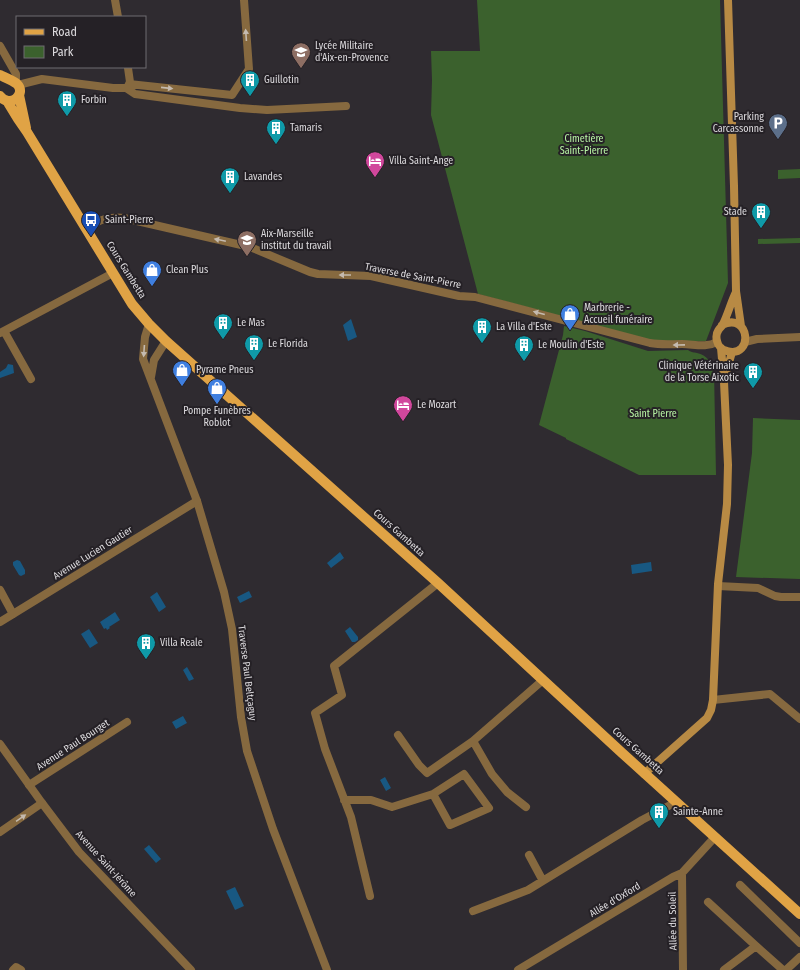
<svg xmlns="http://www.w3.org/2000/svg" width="800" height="970" viewBox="0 0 800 970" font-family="'Fira Sans Condensed',sans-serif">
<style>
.green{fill:#3b612d}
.water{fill:#185882}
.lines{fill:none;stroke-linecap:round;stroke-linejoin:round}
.pedestrian{stroke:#86693f;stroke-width:8}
.minor{stroke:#86693f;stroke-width:8}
.tertiary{stroke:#86693f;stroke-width:8}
.secondary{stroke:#b88a44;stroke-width:8}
.primary{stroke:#e0a345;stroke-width:10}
.oneway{fill:#c4baaf}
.labels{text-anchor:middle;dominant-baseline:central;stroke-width:4;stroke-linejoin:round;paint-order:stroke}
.poi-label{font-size:10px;fill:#dedcdf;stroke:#252126;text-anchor:start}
.park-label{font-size:10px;fill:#b9f6a5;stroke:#252126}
.street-label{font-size:10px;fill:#dedcdf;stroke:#252126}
</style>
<rect width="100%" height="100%" fill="#2f2b30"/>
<path class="green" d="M477,0h243l8,283 -22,58 -48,1 -180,-48 -47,-179 1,-35 -1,-29h49z
M800,169v9l-22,1v-9z
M800,238v5l-42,1v-5z
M564,326l21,5 63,20 40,-1c4,3 6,2 9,3 10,2 15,10 17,18l2,104h-77l-73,-36v-1l-27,-13 24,-90z
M753,418l47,2v159l-64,-2 16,-124z"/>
<path class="water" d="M351,319l6,18 -9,4 -5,-16z
M8,364l5,1 1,8 -14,5v-6l6,-4z
M340,552l4,6 -13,10 -4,-5z
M17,560l3,1 5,9v4l-4,2 -2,-1 -6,-10v-3z
M651,562l1,9 -20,3 -1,-9z
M249,591l3,6 -12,6 -3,-6z
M157,592l9,15 -7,5 -9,-15z
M115,612l5,8 -11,7 1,1 -3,2 -1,-2 -2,1 -4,-7z
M350,627l8,10v3l-3,2h-3l-7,-11z
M89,629l9,14 -8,5 -9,-14z
M187,667l7,12 -5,2 -6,-11z
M183,716l4,7 -11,6 -4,-7z
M385,777l6,11 -5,3 -6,-11z
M149,845l12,14 -5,4 -12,-14z
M235,887l9,19 -9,4 -9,-19z"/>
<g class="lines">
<path class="pedestrian" d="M197,501l27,91 8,37 9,88 6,34 26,78 54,141"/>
<path class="minor" d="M115,0l3,17
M0,46l16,28v8
M129,84l103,11 17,-26 -5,-69
M18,85l24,-6 71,9h13
M126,88l9,6 105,14 27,2 79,-4
M127,88l3,-6 -2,-14
M85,227c14,-6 23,-11 39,-9l126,29 60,25 8,2 53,2 88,20 16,1 175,46c11,2 21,1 32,1 12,0 24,4 35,-2
M4,331l27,48
M0,333l113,-60
M745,342l12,-3 43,-2
M718,586l40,2 17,8 6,1h19
M0,590l13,24
M713,700l57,-6 30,25
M398,735l21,30 8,8 46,-32 70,-61
M473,741l19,33 15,18 19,15
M464,774l25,34 -39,17 -17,-31z
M29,785l98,-63
M344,800h27l21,7 41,-13
M0,832l42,-29
M529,855l14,26
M682,873l1,97
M740,885l60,58
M370,896l-19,-79 -26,-68 -10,-36 27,-18 -8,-29 104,-83
M708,902l48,44 27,24
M473,911l55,-21 114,-70 34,-18
M13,970l3,-3 5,3
M518,970l155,-93 9,-4 33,-36
M724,970l32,-24
M786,970l14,-13"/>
<path class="tertiary" d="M151,377l3,-17 12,-19
M0,622l197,-121 -54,-142 2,-22 4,-13
M0,744l42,59 37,49 112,118"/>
<path class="secondary" d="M728,0l6,186 2,105 5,35
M722,325c28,-14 32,34 5,26 -5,-1 -9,-5 -10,-10 -1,-4 -1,-7 1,-10 1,-3 4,-4 5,-7 5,-10 8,-22 13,-32
M725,377l7,-25
M644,774l63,-56 4,-8 2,-10 5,-116 9,-80 1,-39 -4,-83 -3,-34"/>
<path class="primary" d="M0,75c4,2 14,6 17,9 10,10 -7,25 -17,12
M19,95l7,33
M7,101l11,18 9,13 105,172 17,20 17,17 272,242 105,97 78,72 179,162"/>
</g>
<defs><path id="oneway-solid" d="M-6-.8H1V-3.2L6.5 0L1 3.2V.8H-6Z"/></defs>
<g class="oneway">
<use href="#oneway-solid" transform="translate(246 35) rotate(-94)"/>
<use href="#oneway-solid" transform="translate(167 88) rotate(6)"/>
<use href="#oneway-solid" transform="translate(220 240) rotate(-168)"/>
<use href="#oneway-solid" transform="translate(345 275) rotate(180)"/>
<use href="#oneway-solid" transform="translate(539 313) rotate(-165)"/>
<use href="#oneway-solid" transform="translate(679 345) rotate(179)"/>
<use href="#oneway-solid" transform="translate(144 351) rotate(94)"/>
<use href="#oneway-solid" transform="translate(21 818) rotate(-35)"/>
</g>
<defs>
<g id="school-pin" transform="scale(1)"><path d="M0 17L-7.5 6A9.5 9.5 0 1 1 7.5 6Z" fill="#8d6e63" stroke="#252126"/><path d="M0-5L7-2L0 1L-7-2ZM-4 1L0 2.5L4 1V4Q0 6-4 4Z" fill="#fff"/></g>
<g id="building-pin" transform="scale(1)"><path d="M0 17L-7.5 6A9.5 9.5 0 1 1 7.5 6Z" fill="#0f9aa8" stroke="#252126"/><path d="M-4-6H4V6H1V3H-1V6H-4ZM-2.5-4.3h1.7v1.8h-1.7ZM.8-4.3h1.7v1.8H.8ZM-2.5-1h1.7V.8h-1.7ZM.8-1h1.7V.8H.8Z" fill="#fff"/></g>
<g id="parking-pin" transform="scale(1)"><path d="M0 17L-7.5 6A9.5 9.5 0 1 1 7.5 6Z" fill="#5c6f8a" stroke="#252126"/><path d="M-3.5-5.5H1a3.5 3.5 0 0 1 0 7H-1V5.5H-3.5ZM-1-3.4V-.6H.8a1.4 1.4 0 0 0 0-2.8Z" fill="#fff"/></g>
<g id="hotel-pin" transform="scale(1)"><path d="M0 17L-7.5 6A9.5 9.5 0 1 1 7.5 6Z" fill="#d1479c" stroke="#252126"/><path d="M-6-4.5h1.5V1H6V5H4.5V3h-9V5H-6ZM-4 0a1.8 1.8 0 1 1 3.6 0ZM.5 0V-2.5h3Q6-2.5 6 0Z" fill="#fff"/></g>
<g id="bus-pin" transform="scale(1)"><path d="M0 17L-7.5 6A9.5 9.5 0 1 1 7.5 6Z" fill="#1a4fb4" stroke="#252126"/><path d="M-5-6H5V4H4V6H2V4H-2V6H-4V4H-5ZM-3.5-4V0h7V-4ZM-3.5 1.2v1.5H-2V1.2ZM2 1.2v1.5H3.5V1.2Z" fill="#fff"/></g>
<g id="university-pin" transform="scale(1)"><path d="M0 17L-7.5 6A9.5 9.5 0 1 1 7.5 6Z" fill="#8d6e63" stroke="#252126"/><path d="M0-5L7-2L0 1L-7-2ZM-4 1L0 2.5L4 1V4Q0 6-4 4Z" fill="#fff"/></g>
<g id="shop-pin" transform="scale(1)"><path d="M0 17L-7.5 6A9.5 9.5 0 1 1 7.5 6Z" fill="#3f7fe0" stroke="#252126"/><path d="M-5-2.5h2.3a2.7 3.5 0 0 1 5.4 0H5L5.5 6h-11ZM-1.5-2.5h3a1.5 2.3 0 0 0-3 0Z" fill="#fff"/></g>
</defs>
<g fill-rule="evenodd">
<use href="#school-pin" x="301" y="52"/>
<use href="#building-pin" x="250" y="80"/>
<use href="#building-pin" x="67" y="100"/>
<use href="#parking-pin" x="778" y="123"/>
<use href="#building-pin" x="276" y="128"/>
<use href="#hotel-pin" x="375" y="161"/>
<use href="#building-pin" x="230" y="177"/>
<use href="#building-pin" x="761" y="212"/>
<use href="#bus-pin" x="91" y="220"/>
<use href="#university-pin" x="247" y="240"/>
<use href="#shop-pin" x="152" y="270"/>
<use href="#shop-pin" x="570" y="314"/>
<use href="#building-pin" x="223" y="323"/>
<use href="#building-pin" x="482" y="327"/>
<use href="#building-pin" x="254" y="344"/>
<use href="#building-pin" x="524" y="345"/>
<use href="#shop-pin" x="182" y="370"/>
<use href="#building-pin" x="753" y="372"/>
<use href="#shop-pin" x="217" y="388"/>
<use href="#hotel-pin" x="403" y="405"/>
<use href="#building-pin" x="146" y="643"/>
<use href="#building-pin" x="659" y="812"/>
</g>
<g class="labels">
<g class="poi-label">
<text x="315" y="46">Lycée Militaire<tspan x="315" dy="12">d'Aix-en-Provence</tspan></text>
<text x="264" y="80">Guillotin</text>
<text x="81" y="100">Forbin</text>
<text x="764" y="117" text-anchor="end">Parking<tspan x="764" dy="12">Carcassonne</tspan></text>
<text x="290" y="128">Tamaris</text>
<text x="389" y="161">Villa Saint-Ange</text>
<text x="244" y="177">Lavandes</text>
<text x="747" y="212" text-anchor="end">Stade</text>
<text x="105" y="220">Saint-Pierre</text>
<text x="261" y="234">Aix-Marseille<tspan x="261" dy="12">institut du travail</tspan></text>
<text x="166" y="270">Clean Plus</text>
<text x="584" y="308">Marbrerie -<tspan x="584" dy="12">Accueil funéraire</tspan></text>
<text x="237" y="323">Le Mas</text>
<text x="496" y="327">La Villa d'Este</text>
<text x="268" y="344">Le Florida</text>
<text x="538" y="345">Le Moulin d'Este</text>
<text x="739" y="366" text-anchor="end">Clinique Vétérinaire<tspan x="739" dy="12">de la Torse Aixotic</tspan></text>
<text x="196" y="370">Pyrame Pneus</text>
<text x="417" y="405">Le Mozart</text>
<text x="217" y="411" text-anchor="middle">Pompe Funèbres<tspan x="217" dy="12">Roblot</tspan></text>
<text x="160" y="643">Villa Reale</text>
<text x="673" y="812">Sainte-Anne</text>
</g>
<g class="park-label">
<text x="584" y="139">Cimetière<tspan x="584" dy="12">Saint-Pierre</tspan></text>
<text x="653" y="414">Saint Pierre</text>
</g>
<g class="street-label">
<text transform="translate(126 270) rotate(58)">Cours Gambetta</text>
<text transform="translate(413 276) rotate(11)">Traverse de Saint-Pierre</text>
<text transform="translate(399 533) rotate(42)">Cours Gambetta</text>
<text transform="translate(93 553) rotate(-32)">Avenue Lucien Gautier</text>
<text transform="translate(247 673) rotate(83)">Traverse Paul Beltçaguy</text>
<text transform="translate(73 745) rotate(-33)">Avenue Paul Bourget</text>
<text transform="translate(638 751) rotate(42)">Cours Gambetta</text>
<text transform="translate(106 864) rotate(48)">Avenue Saint-Jérôme</text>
<text transform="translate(615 900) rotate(-31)">Allée d'Oxford</text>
<text transform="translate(673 921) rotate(-91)">Allée du Soleil</text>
</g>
</g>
<rect x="16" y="16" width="130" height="52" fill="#252126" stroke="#6f6c70"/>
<rect x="24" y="29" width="20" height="6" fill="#e0a345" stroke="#6f6c70"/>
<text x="52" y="36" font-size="12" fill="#dedcdf">Road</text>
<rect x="24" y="46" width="20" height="12" fill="#3b612d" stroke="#6f6c70"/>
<text x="52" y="56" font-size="12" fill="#dedcdf">Park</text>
</svg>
